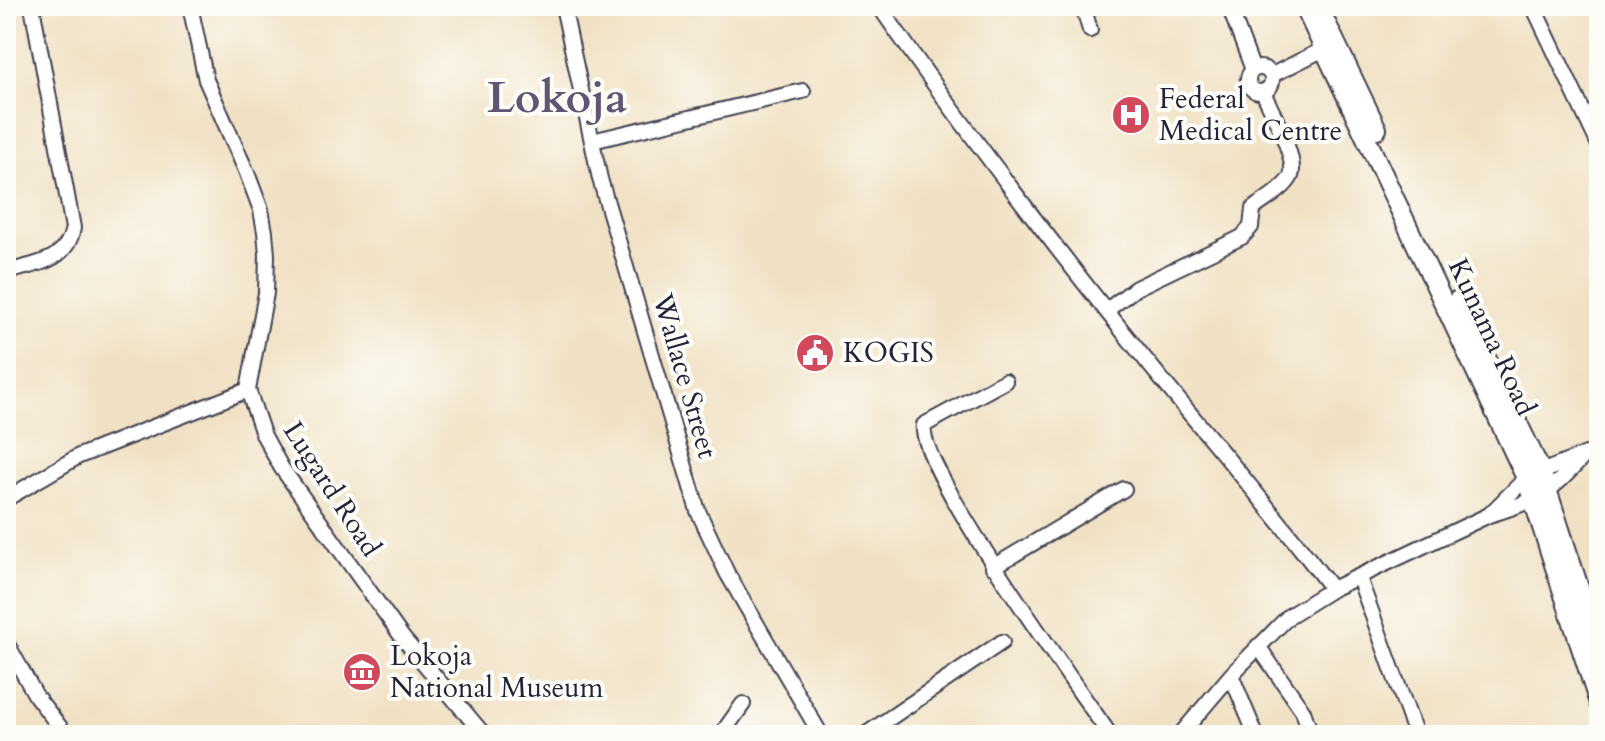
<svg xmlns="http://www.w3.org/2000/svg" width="1605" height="741" viewBox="0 0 1605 741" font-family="Cardo,serif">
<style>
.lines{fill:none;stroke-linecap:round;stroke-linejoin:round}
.minor-casing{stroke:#413f50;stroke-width:18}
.major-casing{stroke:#413f50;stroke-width:22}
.minor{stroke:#fff;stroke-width:14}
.major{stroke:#fff;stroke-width:18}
.labels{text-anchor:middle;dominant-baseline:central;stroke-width:8;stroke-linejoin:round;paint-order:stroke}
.poi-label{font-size:28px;fill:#22223b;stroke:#fdfcf7;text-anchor:start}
.street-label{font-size:28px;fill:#22223b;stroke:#fdfcf7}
.town-label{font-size:44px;font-weight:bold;fill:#605574;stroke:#fdfcf7}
</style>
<rect width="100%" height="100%" fill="#fdfcf7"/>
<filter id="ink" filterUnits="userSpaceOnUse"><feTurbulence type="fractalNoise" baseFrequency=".0125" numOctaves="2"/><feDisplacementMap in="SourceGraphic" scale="16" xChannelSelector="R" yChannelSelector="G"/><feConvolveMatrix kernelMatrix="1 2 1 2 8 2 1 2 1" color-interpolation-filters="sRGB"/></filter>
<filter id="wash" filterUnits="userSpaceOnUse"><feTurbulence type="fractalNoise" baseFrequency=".006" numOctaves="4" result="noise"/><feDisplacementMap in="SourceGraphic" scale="32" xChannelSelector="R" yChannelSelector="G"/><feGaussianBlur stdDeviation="1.8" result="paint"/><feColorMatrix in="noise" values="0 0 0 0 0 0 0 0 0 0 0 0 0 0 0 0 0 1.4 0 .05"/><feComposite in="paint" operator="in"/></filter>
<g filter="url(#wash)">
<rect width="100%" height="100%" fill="#f1e1c4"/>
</g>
<g filter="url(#ink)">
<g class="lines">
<g class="minor-casing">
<path id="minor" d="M190,6l16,74 41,93 14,37 4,22 2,23 -1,38 -18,97 15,44 18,33 121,170 82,98
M563,6l37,173 98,332 29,62 94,162
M879,6c85,123 176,242 270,358 61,75 125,148 183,225
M1083,6l7,24
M1229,6l24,64
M1533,6l66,139
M1248 80a12 12 0 1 1 24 0a12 12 0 1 1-24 0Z
M1272,75l60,-30
M592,141l211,-50
M6,272c29,-8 61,-10 67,-44l-41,-222
M1107,310l29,-22 106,-51 9,-10 2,-18c11,-9 32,-20 38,-33 7,-17 -20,-66 -28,-84
M1005,381l-81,44c-8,40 155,265 186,310
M1586,454c-36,39 -46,46 -97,61l37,-37z
M6,499l73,-43 169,-66
M993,567l131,-78
M1359,578l57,157
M6,642l30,54 30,39
M1258,646l45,65 8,24
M1231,675l25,60
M721,735l22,-31
M865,735l137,-93
M1180,735l51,-60 58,-59 43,-27 157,-74"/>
</g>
<g class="major-casing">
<path id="major" d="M1304,6l222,472 73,225
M1318,6l59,123
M1458,300l83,171 58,178"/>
</g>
<use href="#minor" class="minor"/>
<use href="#major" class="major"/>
</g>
</g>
<defs>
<g id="hospital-disc" transform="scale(2)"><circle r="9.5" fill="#d1495b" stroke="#fdfcf7"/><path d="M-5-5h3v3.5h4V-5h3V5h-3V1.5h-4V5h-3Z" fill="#fff"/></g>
<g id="civic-disc" transform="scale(2)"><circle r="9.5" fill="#d1495b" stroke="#fdfcf7"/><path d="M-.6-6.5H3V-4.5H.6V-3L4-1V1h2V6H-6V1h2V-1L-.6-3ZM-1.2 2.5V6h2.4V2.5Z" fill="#fff"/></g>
<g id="museum-disc" transform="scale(2)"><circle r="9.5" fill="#d1495b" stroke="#fdfcf7"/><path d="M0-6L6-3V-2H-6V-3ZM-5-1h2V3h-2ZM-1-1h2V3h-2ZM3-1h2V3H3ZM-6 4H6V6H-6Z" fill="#fff"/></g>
</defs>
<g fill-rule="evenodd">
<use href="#hospital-disc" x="1131" y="115"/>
<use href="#civic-disc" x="815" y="353"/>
<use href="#museum-disc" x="362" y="672"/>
</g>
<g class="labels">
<g class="poi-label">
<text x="1159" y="99">Federal<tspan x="1159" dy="32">Medical Centre</tspan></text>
<text x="843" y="353">KOGIS</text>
<text x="390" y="656">Lokoja<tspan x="390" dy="32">National Museum</tspan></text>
</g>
<g class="street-label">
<text transform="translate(1492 337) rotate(65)">Kunama Road</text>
<text transform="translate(685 376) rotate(74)">Wallace Street</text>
<text transform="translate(332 489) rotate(57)">Lugard Road</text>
</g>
<g class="town-label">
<text x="557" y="98">Lokoja</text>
</g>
</g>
<rect width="1605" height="741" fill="none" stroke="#fdfcf7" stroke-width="32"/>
</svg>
